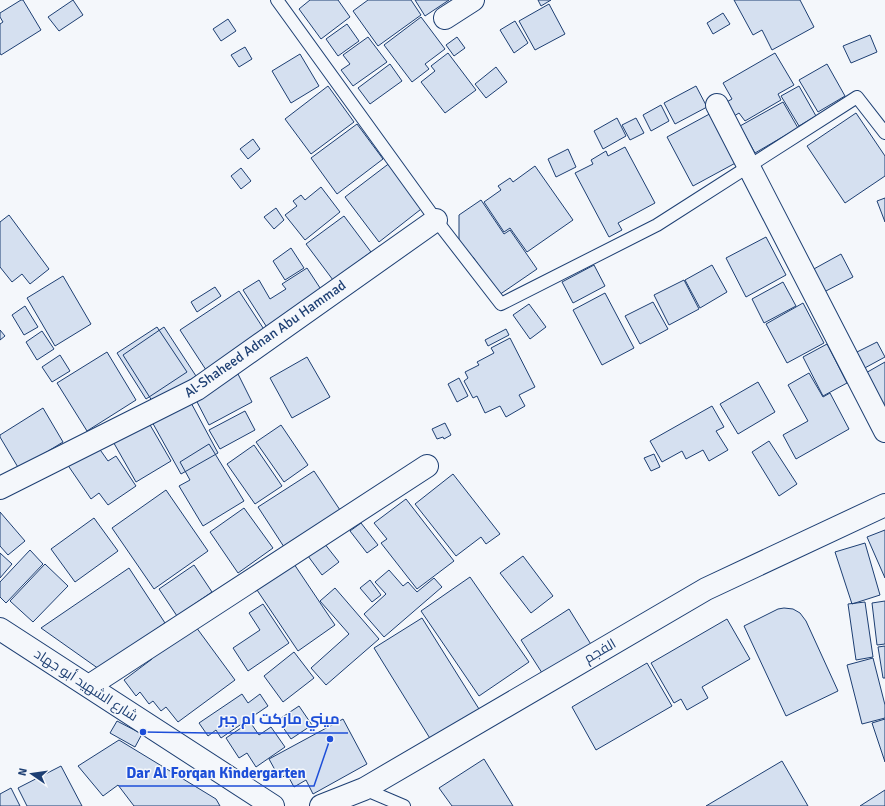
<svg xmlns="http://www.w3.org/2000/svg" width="885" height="806" viewBox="0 0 885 806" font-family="Signika,Cairo,sans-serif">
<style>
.building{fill:#d5e0f0;stroke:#1d3f73}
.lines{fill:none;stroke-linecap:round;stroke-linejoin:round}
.lane-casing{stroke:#1d3f73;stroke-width:14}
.street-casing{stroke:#1d3f73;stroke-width:24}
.secondary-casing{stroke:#1d3f73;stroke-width:24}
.lane{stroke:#f4f7fb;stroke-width:12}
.street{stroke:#f4f7fb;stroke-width:22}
.secondary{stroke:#f4f7fb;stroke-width:22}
.labels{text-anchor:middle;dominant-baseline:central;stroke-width:3;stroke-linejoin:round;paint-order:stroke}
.street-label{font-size:14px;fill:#1d3f73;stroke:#f4f7fb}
.leader{fill:none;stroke:#1d4ed8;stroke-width:1.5}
.callout-dot{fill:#1d4ed8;stroke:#f4f7fb;stroke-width:1.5}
.callout-label{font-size:15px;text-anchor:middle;font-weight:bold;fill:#1d4ed8;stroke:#f4f7fb;stroke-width:3;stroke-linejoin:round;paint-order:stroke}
</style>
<rect width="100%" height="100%" fill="#f4f7fb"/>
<path class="building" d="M21,0h2l18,30 -40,25 -1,-2v-29l3,-2 -3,-5v-4z
M73,0l10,15 -24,16 -11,-14z
M310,0h28l12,17 -29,22 -22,-30z
M368,0h43l10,15 -43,31 -25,-35z
M415,0h34l-24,16z
M538,0h13l-10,6z
M734,0h66l14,27 -42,23 -10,-20 -9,5z
M549,4l16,30 -30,16 -16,-29z
M723,13l7,11 -17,10 -6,-11z
M421,17l24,32 -20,15 4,5 -17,13 -28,-37z
M228,19l8,12 -15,10 -8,-12z
M515,21l13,22 -14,10 -14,-23z
M347,24l12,17 -21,15 -12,-17z
M870,35l7,17 -26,11 -8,-17z
M368,37l19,25 -34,24 -12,-16 9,-6 -7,-9z
M457,37l8,11 -11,8 -8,-11z
M245,47l7,12 -13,8 -8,-12z
M448,53l28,37 -31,23 -24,-31 14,-11 -4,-5z
M775,53l19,32 -16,9 3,6 -36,21 -6,-8 -8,5 -8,-14 9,-5 -9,-16z
M300,54l19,32 -28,17 -19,-32z
M390,64l12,17 -32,23 -12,-16z
M827,64l18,32 -27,16 -19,-32z
M496,67l11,15 -21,16 -11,-14z
M328,86l26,36 -43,32 -26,-35z
M696,86l11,21 -32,17 -11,-21z
M799,86l17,30 -17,10 -18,-30z
M783,102l15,26 -43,25 -15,-27z
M661,105l8,16 -18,10 -8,-16z
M715,111l26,49 -48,26 -26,-49z
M856,113l29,43v20l-40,27 -38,-57z
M617,118l9,18 -23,13 -9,-18z
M636,118l8,15 -14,7 -8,-15z
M357,124l26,35 -46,35 -26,-36z
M253,139l7,10 -12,10 -8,-10z
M625,147l30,56 -37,20 4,7 -13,7 -34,-64 18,-9 -2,-4 15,-9 2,5z
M568,149l8,18 -20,10 -8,-18z
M391,162l34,44 -46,36 -34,-45z
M535,166l38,54 -46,32 -17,-24 -6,4 -20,-30 17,-12 -3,-4 12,-8 3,4z
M241,168l10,13 -10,8 -10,-13z
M321,187l19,25 -35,28 -20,-25 12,-9 -4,-5 8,-6 4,5z
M885,198v24l-8,-21z
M481,200l23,34 6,-4 27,39 -38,26 -26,-38 -2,2 -12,-17v-27z
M276,208l8,12 -10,9 -10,-12z
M9,215l40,54 -19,15 -8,-10 -10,8 -12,-15v-45z
M344,216l27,36 -38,28 -27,-36z
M766,237l20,38 -40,22 -20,-39z
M291,248l13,20 -19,12 -12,-19z
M841,254l12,23 -29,15 -12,-22z
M594,265l11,21 -32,17 -11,-21z
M712,265l15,27 -27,16 -15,-28z
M307,268l17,26 -56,35 -25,-39 16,-10 11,19 16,-10 -4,-5z
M63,276l28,48 -36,22 -28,-48z
M684,280l15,29 -30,16 -15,-30z
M783,282l13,24 -32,17 -12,-24z
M215,287l6,9 -24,16 -6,-10z
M239,291l28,43 -59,39 -28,-43z
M605,293l29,55 -32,17 -29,-55z
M653,302l15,27 -28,15 -15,-28z
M803,303l21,40 -37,20 -21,-39z
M529,304l17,23 -16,12 -17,-24z
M25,306l13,21 -14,8 -12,-20z
M157,327l30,45 -41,27 -29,-46z
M164,327l32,49 -42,28 -31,-49z
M506,329l3,6 -21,11 -3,-6z
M0,330l5,6 -5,4z
M42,331l12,18 -17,11 -11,-18z
M510,338l25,49 -16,8 6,11 -19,11 -6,-11 -15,7 -8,-17 -4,2 -9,-17 4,-3 -3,-6 14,-7 -2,-3 17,-9 -3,-5z
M877,342l8,15 -24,13 -8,-16z
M827,344l20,39 -24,13 -20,-39z
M107,352l29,48 -49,31 -30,-48z
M60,355l10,16 -18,11 -10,-15z
M307,357l23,40 -38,21 -22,-40z
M885,362v48l-21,-36z
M809,373l14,24 7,-4 19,36 -53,30 -13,-24 25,-14 -20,-36z
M238,374l14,28 -43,23 -14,-27z
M459,378l9,18 -11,6 -9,-18z
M758,382l17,30 -37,22 -18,-30z
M189,399l29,54 -37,21 -30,-54z
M712,406l12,21 -8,4 12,19 -19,11 -6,-11 -17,9 -4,-8 -20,11 -12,-21z
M43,408l20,34 -44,27 -19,-32v-2z
M245,411l10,19 -35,19 -11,-19z
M146,418l25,43 -35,21 -25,-44z
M445,423l6,12 -7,4 -1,-2 -6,2 -5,-10z
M281,425l27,40 -24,17 -28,-40z
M769,441l28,43 -18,12 -27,-44z
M96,444l12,17 8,-5 20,30 -28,19 -9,-12 -8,6 -24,-35z
M209,444l35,57 -41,25 -24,-40 11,-6 -10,-18z
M254,445l28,41 -27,18 -28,-40z
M654,454l6,13 -9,4 -7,-13z
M314,471l28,42 -56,37 -28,-43z
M453,474l47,60 -14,10 -5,-7 -25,19 -41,-52z
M166,490l42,61 -54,38 -42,-61z
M406,499l48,62 -37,28 -36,-46 6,-4 -13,-16z
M244,508l29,40 -35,25 -28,-41z
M0,512l25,29 -17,14 -8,-9z
M94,518l24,33 -43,31 -24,-33z
M361,523l17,22 -11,8 -17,-22z
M885,530v48l-18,-41z
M324,543l15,19 -17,13 -14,-19z
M865,543l15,52 -28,9 -17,-52z
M30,550l13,14 -37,39 -6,-6v-15z
M0,553l12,11 -12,14z
M523,556l30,40 -22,17 -31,-40z
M45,564l23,22 -35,36 -23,-21z
M294,564l41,61 -37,26 -41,-61z
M194,565l18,27 -35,24 -18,-27z
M129,568l36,55 -66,46 -58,-41z
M389,570l14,16 5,-4 9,10 17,-14 8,9 -58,50 -20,-23 22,-20 -11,-12z
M470,577l59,85 -50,34 -58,-85z
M370,580l11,15 -9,7 -12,-14z
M335,588l44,51 -53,46 -15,-17 38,-34 -29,-33z
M885,601v43l-8,1 -5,-42z
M865,602l8,55 -17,3 -8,-56z
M263,604l26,39 -41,28 -15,-23 27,-18 -11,-17z
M784,608l9,1 7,4 6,8 32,70 -52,25 -42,-90 34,-17z
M569,609l23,37 -48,30 -23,-36z
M422,618l57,91 -48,31 -57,-92z
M727,619l23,40 -48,28 6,11 -21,12 -6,-11 -7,4 -23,-40z
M196,627l39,53 -57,42 -12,-15 -5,4 -8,-10 -4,3 -9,-12 -4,4 -12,-16 28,-21 -3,-4 11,-8 3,4z
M885,646v32h-2l-5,-31z
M294,652l20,26 -31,24 -19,-26z
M873,658l12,47v13l-23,6 -15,-59z
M647,663l25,43 -76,44 -24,-43z
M242,694l6,9 12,-9 8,12 -47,32 -5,-8 -8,6 -9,-13z
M299,706l13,19 -21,14 -13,-19z
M343,719l24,45 -54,30 -7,-14 -12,7 -7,-13 -7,5 -11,-20z
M885,719v43l-13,-39z
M117,721l25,13 -7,13 -25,-14z
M250,722l9,13 12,-8 14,20 -29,20 -9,-14 -8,5 -13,-20z
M119,740l97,59 4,7h-86l-16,-21 -15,11 -25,-30z
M484,759l29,47h-61l-13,-18z
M782,761l26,45h-102z
M61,766l21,40h-55l-9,-18z
M11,788l9,18h-20v-12z
M885,790v16h-25z"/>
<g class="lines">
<g class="lane-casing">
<path id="lane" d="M277,0l159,220 65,84 156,-79 200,-128 28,36
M364,789l40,17"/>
</g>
<g class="street-casing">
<path id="street" d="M445,18l28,-18
M717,105l168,326
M0,488l197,-99 239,-169
M0,629l273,177
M89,686l338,-220"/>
</g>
<g class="secondary-casing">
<path id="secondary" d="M321,806l43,-17 342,-200 179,-84"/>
</g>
<use href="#lane" class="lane"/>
<use href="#street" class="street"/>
<use href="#secondary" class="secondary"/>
</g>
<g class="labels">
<g class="street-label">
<text transform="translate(265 339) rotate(-35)">Al-Shaheed Adnan Abu Hammad</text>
<text transform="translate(600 651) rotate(-30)">الفجم</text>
<text transform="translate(86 685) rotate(33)">شارع الشهيد أبو جهاد</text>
</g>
</g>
<path class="leader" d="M143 732L210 733H348M330 739L314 786H119"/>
<g class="callout-dot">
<circle cx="143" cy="732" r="4"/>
<circle cx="330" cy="739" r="4"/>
</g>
<g class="callout-label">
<text x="279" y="724">ميني ماركت ام جبر</text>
<text x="216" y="778">Dar Al Forqan Kindergarten</text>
</g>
<g transform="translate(32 774) rotate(283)" stroke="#f4f7fb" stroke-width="3" paint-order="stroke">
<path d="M0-3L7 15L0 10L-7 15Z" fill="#1d3f73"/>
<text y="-6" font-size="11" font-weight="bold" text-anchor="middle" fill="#1d3f73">N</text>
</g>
</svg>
